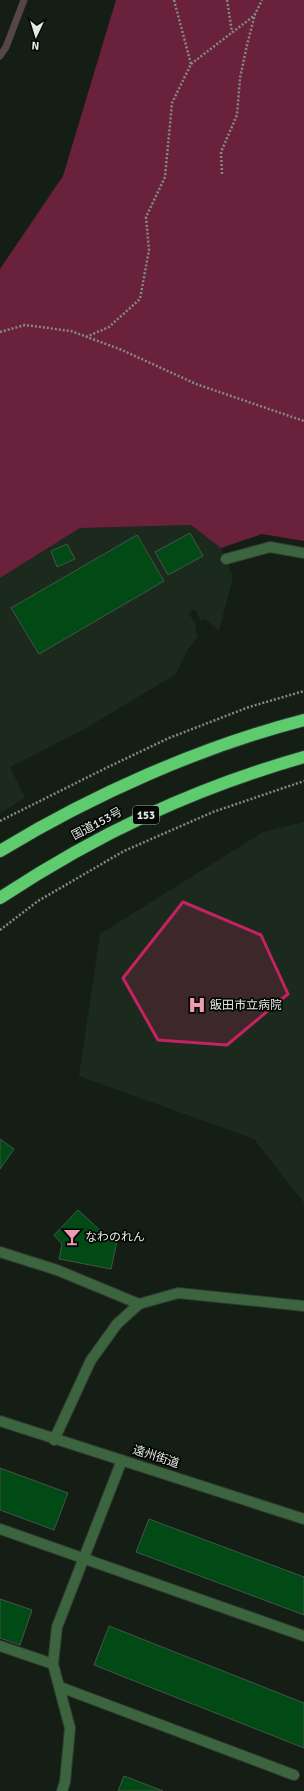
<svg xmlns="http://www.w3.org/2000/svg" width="304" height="1791" viewBox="0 0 304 1791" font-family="Signika,'Noto Sans JP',sans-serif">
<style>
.built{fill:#1b2a1d}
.forest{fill:#6a223c}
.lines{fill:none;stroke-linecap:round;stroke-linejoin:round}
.stream{stroke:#574649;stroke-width:7}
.building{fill:#014a15;stroke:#475348}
.minor-casing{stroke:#313b31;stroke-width:12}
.highway-casing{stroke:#313b31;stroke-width:14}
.path{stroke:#828a82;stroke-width:2.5;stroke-dasharray:2 2;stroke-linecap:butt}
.minor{stroke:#3b643f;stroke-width:10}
.highway{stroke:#5ecc6e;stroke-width:12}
.marked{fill:#c42262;fill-opacity:0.2;stroke:#c42262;stroke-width:3;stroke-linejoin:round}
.labels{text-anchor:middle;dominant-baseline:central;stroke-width:3.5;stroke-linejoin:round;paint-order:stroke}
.shield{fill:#040704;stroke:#a0a6a0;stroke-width:1}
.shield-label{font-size:11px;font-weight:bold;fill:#e3eae3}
.street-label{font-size:12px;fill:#e3eae3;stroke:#040704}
.poi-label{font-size:12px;fill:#e3eae3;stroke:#040704;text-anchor:start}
</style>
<rect width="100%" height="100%" fill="#141e14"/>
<path class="built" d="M191,525l30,23 12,29 -14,54 -14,-12 -4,2 -6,-12 -7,4 8,11 -1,5 3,8 -10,12 -12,25 -95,57 -71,36 15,31 -25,15v-235l80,-50z
M304,822v381l-50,-64 -175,-63 21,-142 163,-102z"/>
<path class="forest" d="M116,0h188v541l-42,-7 -41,14 -30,-23 -111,3 -80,50v-309l63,-93z"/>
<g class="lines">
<path class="stream" d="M0,56l6,-9 18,-47"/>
</g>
<path class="building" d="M190,533l13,23 -35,19 -13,-23z
M137,535l27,46 -125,73 -28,-46z
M67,544l8,15 -18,8 -6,-16z
M0,1139l14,10 -14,20z
M78,1210l26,24 14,3 -7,32 -52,-10 3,-15 -8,-9z
M0,1468l68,25 -14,37 -54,-20z
M149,1519l155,58v38l-168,-63z
M0,1599l32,11 -12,35 -20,-7z
M109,1626l195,77v45l-210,-83z
M124,1776l39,15h-45z"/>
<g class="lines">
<g class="minor-casing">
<path id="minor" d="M226,559l44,-12 34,6
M0,1252l57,18 82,34
M0,1421l304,98
M54,1440l37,-80 26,-36 22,-20 39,-11 126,13
M0,1529l304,107
M0,1646l53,18
M60,1687l234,88
M62,1791l3,-9 5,-54 -17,-64 4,-37 65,-167"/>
</g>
<g class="highway-casing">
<path id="highway" d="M0,851c92,-56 200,-104 304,-131
M0,898c97,-64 192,-109 304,-141"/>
</g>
<path class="path" d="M227,0l5,32
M191,64l64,-49
M222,174l-1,-22 16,-37 3,-37 7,-33 8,-31 7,-14
M0,332l25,-7 46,6 51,19 74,34 108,37
M86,337l23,-10 31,-28 9,-49 -3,-33 19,-40 7,-74 19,-39 -17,-64
M0,821l106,-53 63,-30 80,-31 55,-16
M0,930l38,-29 86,-50 89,-39 91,-31"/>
<use href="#minor" class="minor"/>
<use href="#highway" class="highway"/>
</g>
<path class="marked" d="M183,902l78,33 27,59 -61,51 -69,-5 -35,-62z"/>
<defs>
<g id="hospital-bare" transform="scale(1.38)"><path d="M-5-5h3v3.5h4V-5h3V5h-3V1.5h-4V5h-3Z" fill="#f19ab3" stroke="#040704" stroke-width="2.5" paint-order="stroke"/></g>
<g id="bar-bare" transform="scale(1.38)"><path d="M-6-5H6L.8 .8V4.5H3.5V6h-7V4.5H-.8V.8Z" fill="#f19ab3" stroke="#040704" stroke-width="2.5" paint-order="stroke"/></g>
</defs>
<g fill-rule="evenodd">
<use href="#hospital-bare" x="197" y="1005"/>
<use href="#bar-bare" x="72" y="1237"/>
</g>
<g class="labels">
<rect class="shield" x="133" y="806" width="26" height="18" rx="3"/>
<g class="shield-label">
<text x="146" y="815">153</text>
</g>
<g class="street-label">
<text transform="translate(97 824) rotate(-28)">国道153号</text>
<text transform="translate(156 1457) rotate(18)">遠州街道</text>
</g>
<g class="poi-label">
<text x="210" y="1005">飯田市立病院</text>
<text x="85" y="1237">なわのれん</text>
</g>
</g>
<g transform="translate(36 36) rotate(184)" stroke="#040704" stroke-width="3" paint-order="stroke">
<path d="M0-3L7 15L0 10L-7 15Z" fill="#e3eae3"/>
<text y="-6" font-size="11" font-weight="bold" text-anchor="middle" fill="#e3eae3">N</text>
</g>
</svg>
